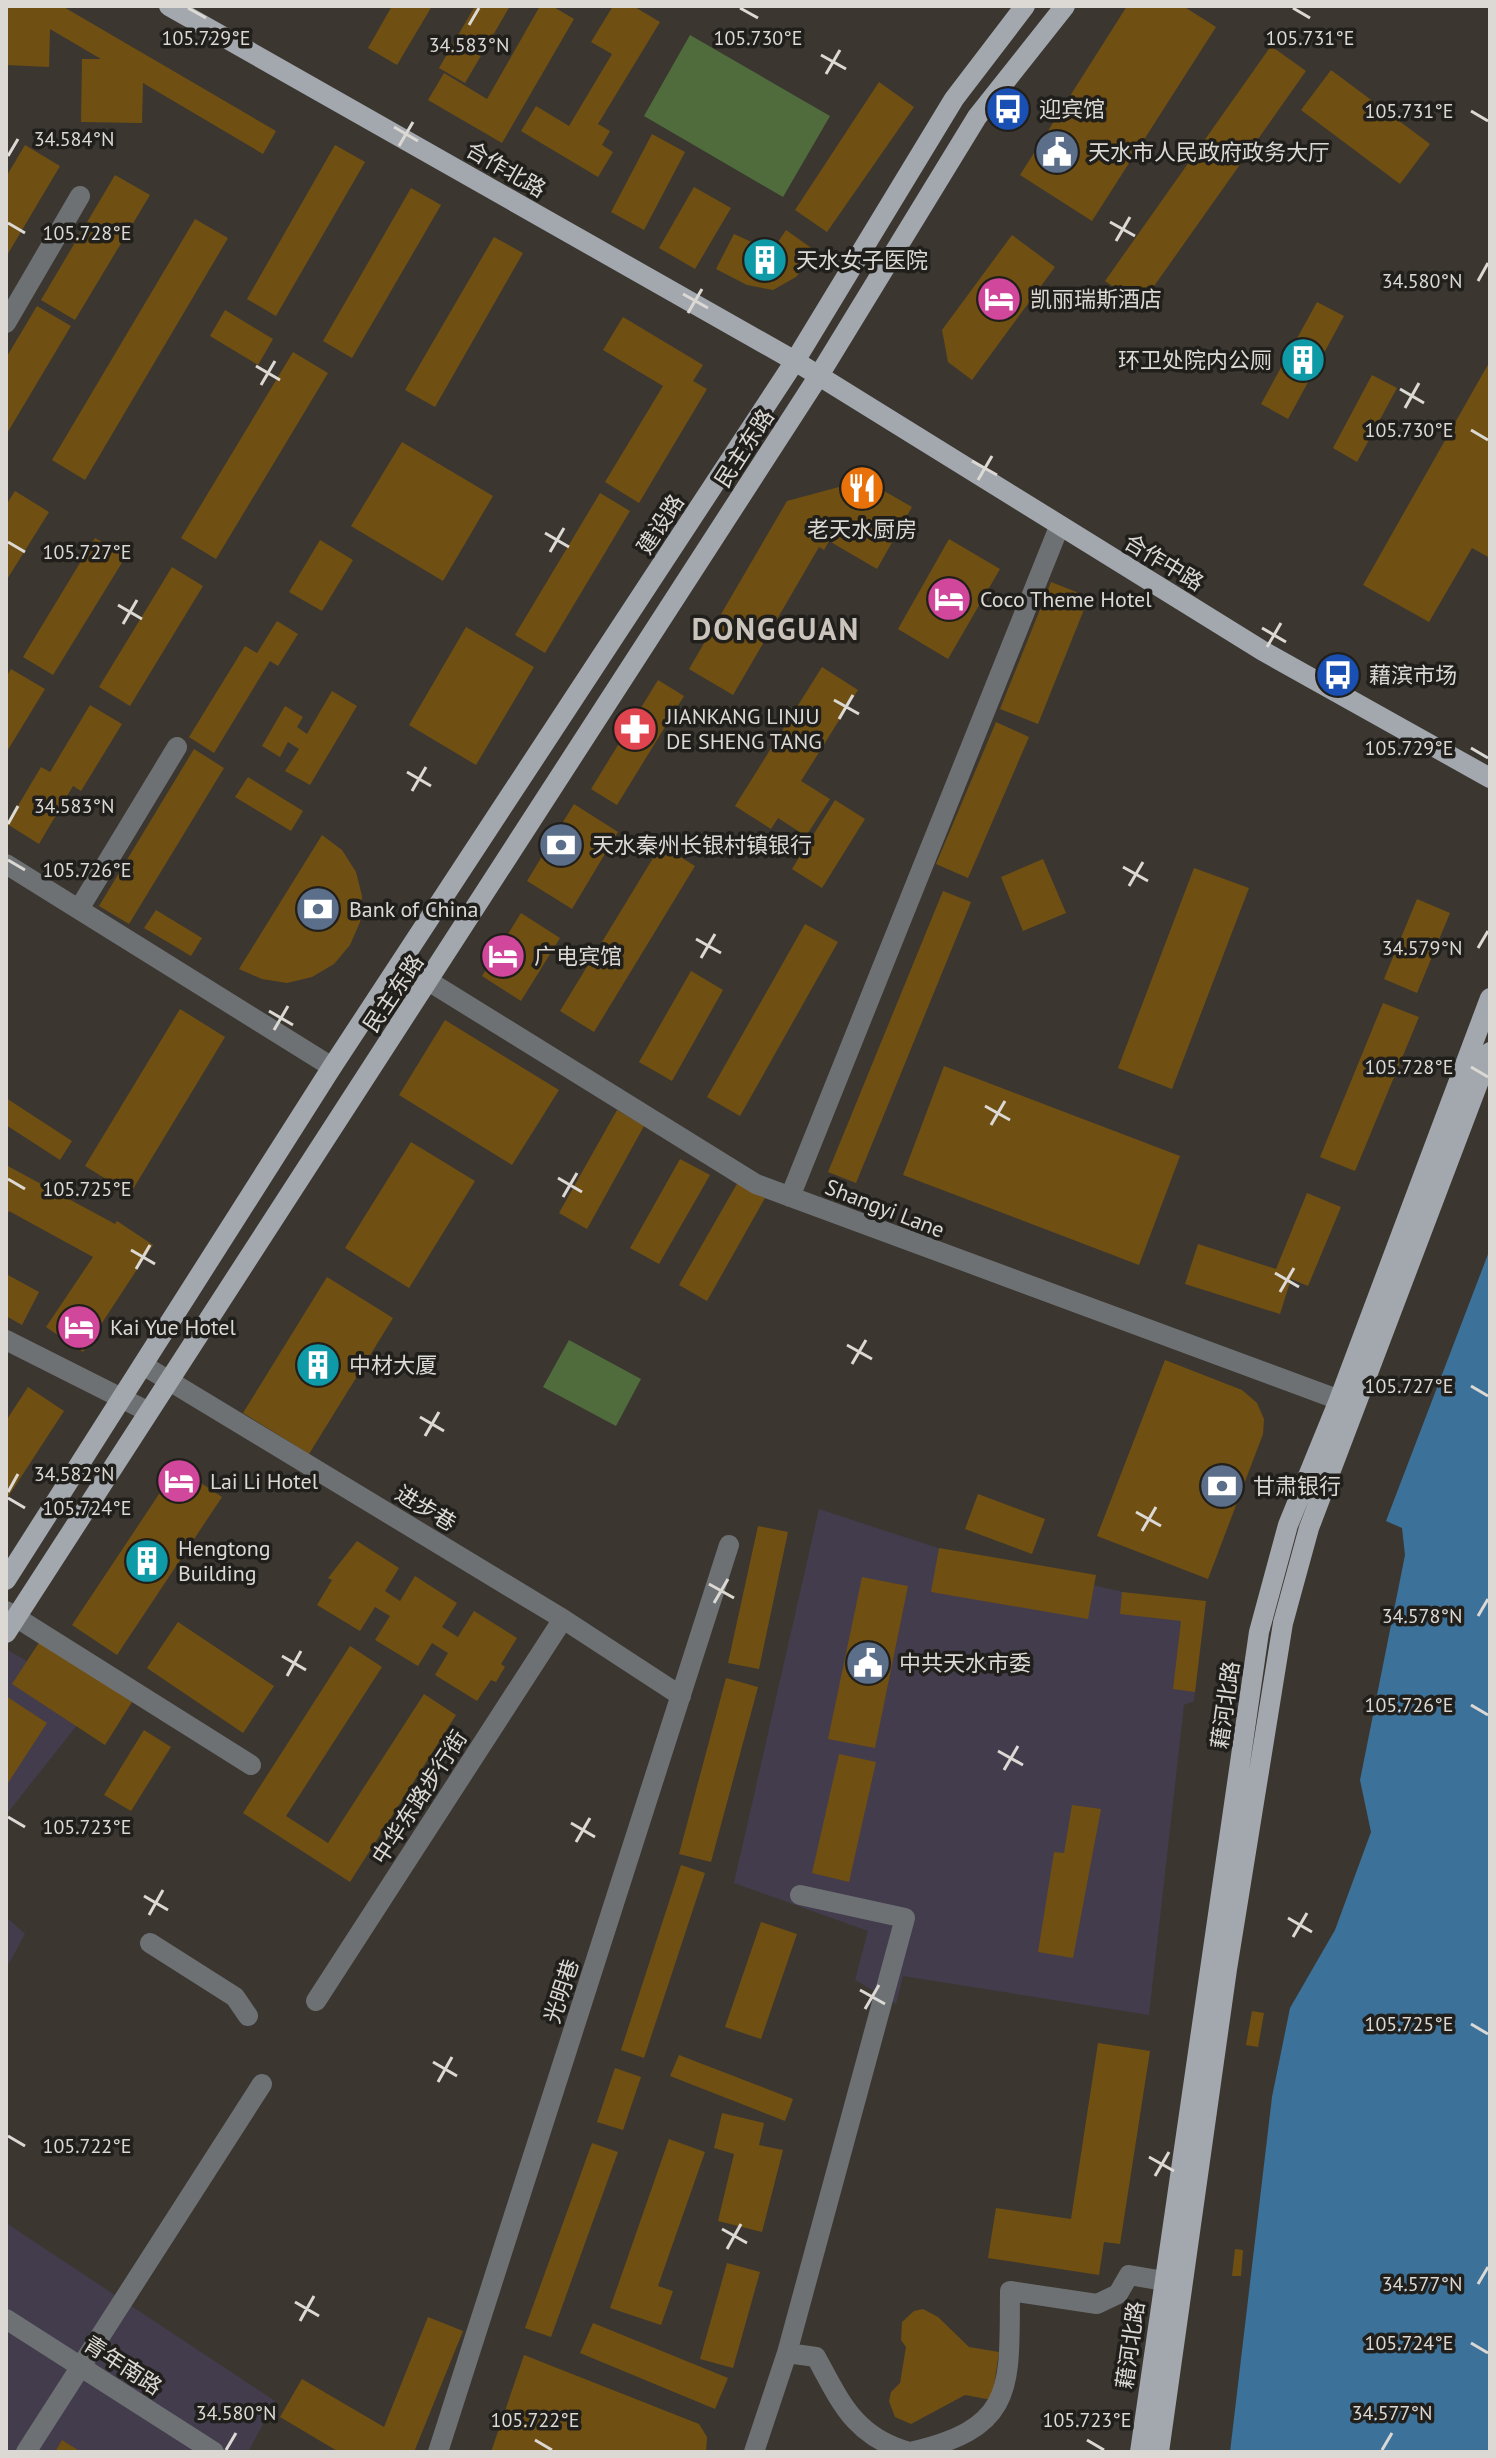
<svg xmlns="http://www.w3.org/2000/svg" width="1496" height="2458" viewBox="0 0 1496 2458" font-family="'PT Sans','Noto Sans SC',sans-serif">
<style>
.commercial{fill:#423c4d}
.green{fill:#506c3c}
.water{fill:#3c719a}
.building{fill:#704f12}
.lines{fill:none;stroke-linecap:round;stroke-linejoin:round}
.minor{stroke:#6e7174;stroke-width:20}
.major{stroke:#a3a8af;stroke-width:20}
.ticks{fill:none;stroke:#dcd9d5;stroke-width:3}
.labels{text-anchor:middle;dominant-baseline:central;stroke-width:7;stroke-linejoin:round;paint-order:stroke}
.poi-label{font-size:22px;fill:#dcd9d5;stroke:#211f1b;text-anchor:start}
.street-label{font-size:22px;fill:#dcd9d5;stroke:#211f1b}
.district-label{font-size:30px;font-weight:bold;letter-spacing:2px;fill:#cac4bc;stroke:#211f1b}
.ticks-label{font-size:20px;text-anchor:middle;fill:#dcd9d5;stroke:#211f1b;stroke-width:7;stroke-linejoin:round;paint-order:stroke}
</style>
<rect width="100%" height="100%" fill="#3b3730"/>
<path class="commercial" d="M819,1509l140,46 244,55 -9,91 -10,4 -35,310 -246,-39 -7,28 -41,-24 13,-49 -134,-48z
M6,1649l90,52 -90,114z
M6,1917l19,17 -19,35z
M6,2223l269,178 -27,51h-242z"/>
<path class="green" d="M690,35l140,81 -47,81 -139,-81z
M569,1340l72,39 -25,47 -73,-39z"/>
<path class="water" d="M1490,1249v1203h-260l42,-355 18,-89 45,-78 36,-98 -11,-52 45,-225 -3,-27 -16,-7z"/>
<path class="building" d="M6,6h56l214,125 -13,23 -120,-71 -1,40 -61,-1 1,-63h19l-51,-30 -1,38 -43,-2z
M392,6h40l-35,59 -29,-17z
M475,6h35l-45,77 -26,-15z
M540,6h12l22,13 -72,124 -74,-43 16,-27 43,26z
M613,6h20l27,16 -62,102 12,7 -8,14 11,7 -15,25 -77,-46 15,-25 33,20 43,-72 -21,-12z
M1127,6h56l33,21 -124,194 -72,-46z
M1271,46l35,25 -166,235 -35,-25z
M1331,70l99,74 -30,40 -99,-74z
M879,82l35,25 -87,125 -32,-22z
M652,134l33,18 -41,78 -33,-18z
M25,145l35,21 -54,91v-80z
M335,145l30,17 -89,154 -29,-17z
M115,175l35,20 -75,125 -34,-20z
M694,187l37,21 -36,61 -36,-21z
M411,188l30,17 -89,153 -29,-17z
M195,219l33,19 -143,242 -33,-20z
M786,230l31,22 -21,25 -23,13 -26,-5 -31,-16 18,-35 38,17z
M1012,235l43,32 -83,113 -24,-18 -6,-32z
M494,237l29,16 -88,154 -30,-17z
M1317,302l27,14 -56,103 -27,-15z
M37,306l34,20 -65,109v-77z
M225,310l48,29 -15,26 -48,-29z
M623,317l80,48 -10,16 14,8 -68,114 -34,-21 58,-96 -60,-36z
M293,352l35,21 -112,186 -35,-21z
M1490,361v197l-18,-10 -43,74 -66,-37z
M1372,375l25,13 -40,74 -24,-14z
M402,442l91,54 -50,85 -92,-55z
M865,480l47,27 -35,62 -48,-28 -5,9 -5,-3 -86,148 -44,-26 98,-168z
M15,491l34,21 -43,69v-76z
M600,493l30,18 -85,142 -30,-18z
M95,538l31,18 -73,119 -30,-18z
M949,539l51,30 -52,90 -50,-30z
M320,540l33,20 -31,51 -33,-19z
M172,567l31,19 -73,120 -31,-19z
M1051,582l38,15 -51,127 -38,-15z
M277,621l21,13 -20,32 -8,-5 -56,92 -25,-16 56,-91 12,7z
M466,627l68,40 -58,98 -67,-40z
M822,667l36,23 -57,91 29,18 -24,37 -28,-18 -7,11 -36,-23z
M11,669l34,20 -39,64v-76z
M658,680l26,16 -67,109 -26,-16z
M332,691l25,15 -47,79 -25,-14 14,-22 -11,-7 -8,15 -18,-11 23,-40 18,11 -6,10 10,7z
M90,705l32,19 -41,67 -8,-5 -34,58 -32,-20 34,-57 9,5z
M996,722l33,15 -61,141 -32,-14z
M194,749l30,19 -95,156 -30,-18z
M248,777l55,34 -12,20 -56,-34z
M835,800l30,19 -43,69 -30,-19z
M574,804l44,28 -46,77 -45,-28z
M322,835l20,15 14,22 6,24 -2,26 -10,23 -16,19 -22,13 -25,6 -25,-4 -23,-10z
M661,845l34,21 -101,166 -34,-21z
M1043,859l23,54 -43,18 -22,-54z
M1194,868l55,20 -77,201 -54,-21z
M943,891l28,11 -115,281 -28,-11z
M1417,899l33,14 -33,80 -33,-14z
M156,910l46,28 -11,18 -47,-28z
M521,913l39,25 -39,63 -39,-25z
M805,924l33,18 -98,174 -33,-19z
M691,971l32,19 -51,91 -33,-19z
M1383,1003l36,14 -64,154 -35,-14z
M180,1009l45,28 -95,157 -45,-28z
M445,1020l114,70 -47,75 -113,-70z
M944,1066l236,90 -41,109 -236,-90z
M6,1098l66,43 -12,19 -54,-35z
M617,1110l27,16 -57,103 -28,-16z
M411,1142l64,39 -66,107 -64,-40z
M680,1159l30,16 -51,89 -29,-16z
M6,1165l109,59 2,-3 36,24 -70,107 -37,-25 47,-70 -84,-46 -3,7z
M738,1182l27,16 -58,103 -28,-16z
M1307,1193l34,14 -33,79 -17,-7 -11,35 -95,-30 13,-40 78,25z
M6,1274l33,18 -17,33 -16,-9z
M327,1277l66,41 -84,136 -66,-41z
M1165,1360l77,30 15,13 7,16 -1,15 -55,145 -111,-43z
M28,1387l36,24 -58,89v-79z
M177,1467l45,30 -105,158 -45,-30z
M978,1494l67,25 -13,35 -67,-25z
M758,1526l30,6 -29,137 -31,-6z
M357,1541l42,27 -14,23 15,10 15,-25 42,27 -15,24 16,10 16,-26 43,27 -16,26 4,3 -9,15 -5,-2 -14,21 -42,-26 13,-22 -16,-10 -14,23 -43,-26 15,-24 -15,-9 -15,24 -43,-26 15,-25 -4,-2z
M939,1548l157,27 -8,44 -157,-27z
M862,1577l46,9 -33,162 -47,-9z
M1122,1592l84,9 -11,91 -22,-3 8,-68 -61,-7z
M178,1622l96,64 -31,47 -96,-65z
M40,1641l92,61 -27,43 -93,-61z
M350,1646l32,21 -96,149 42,27 96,-149 32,21 -106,167 -107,-69z
M726,1678l32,9 -47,175 -32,-8z
M6,1696l41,27 -41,63z
M144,1730l27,17 -40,64 -27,-16z
M839,1754l37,8 -27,120 -37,-9z
M1072,1805l29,4 -28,149 -35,-6 16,-100 10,1z
M681,1865l24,8 -61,185 -23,-8z
M761,1922l36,12 -36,105 -36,-12z
M1252,2011l12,2 -6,34 -12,-2z
M1098,2043l52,8 -30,193 -16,-2 -5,33 -111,-17 8,-50 75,11z
M679,2055l114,44 -8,22 -115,-45z
M615,2068l26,9 -18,53 -26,-8z
M722,2113l42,10 -5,22 24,5 -21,82 -44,-11 16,-67 -20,-6z
M669,2139l36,13 -47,134 15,5 -12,34 -51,-17z
M592,2143l26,9 -67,185 -26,-9z
M1235,2249l8,1 -2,26h-9z
M727,2263l33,9 -27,96 -33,-9z
M923,2309l15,8 31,30 30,5 -7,48 -27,-5 -54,29 -16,-7 -6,-16 2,-9 9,-9 6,-36 -5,-7 1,-18 12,-11z
M428,2317l35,14 -49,121h-75l-59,-35 22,-38 82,48z
M593,2323l135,55 -13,31 -135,-56z
M524,2355l175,69 8,13 -1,15h-215z
M62,2440l19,12h-26z"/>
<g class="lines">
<path class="minor" d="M6,323l74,-127
M6,864l326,203
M79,909l98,-162
M430,982l326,202 597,221
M790,1197l269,-670
M6,1340l141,71
M143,1365l420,254 118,77
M6,1611l245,154
M800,1895l105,23 -118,435 29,4c25,46 39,80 93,95
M150,1943l85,54 13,19
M316,2001l247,-382
M6,2319l208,133
M26,2452l236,-368
M438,2452l291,-907
M754,2452l33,-99
M910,2452c107,-24 99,-66 100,-161l87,13 21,-10 11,-19 35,6"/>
<path class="major" d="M169,6l626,355 468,290 227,127
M6,1580l326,-513 463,-706 159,-262 71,-93
M6,1633l812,-1256 159,-260 88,-111
M1140,2452l119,-820 29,-107 51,-125 151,-402
M1159,2452l68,-483 56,-346 26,-95 181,-476"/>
</g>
<path class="ticks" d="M188,8l18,10M740,8l18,10M1293,8l17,10M469,25l10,-17M821,55l25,14M826,74l14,-24M1471,111l17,10M394,127l24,14M399,146l14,-24M8,156l10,-17M1110,222l25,14M8,223l17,10M1116,241l14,-24M1478,281l10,-18M683,294l25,14M688,313l14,-24M256,366l24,14M261,385l14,-24M1400,389l24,14M1405,408l14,-25M1471,430l17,10M972,461l25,14M978,480l14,-24M545,533l24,14M8,542l17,10M550,552l14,-24M118,605l24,14M123,624l14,-24M1262,628l24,14M1267,647l14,-24M834,700l25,14M839,719l14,-24M1471,748l17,10M407,772l24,14M412,791l14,-24M8,824l10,-18M8,860l17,10M1123,867l25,14M1129,886l14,-24M696,939l25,14M1478,948l10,-17M701,958l14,-24M269,1011l24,14M274,1030l14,-24M1471,1067l17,10M985,1106l25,14M991,1125l14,-24M558,1178l24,14M8,1179l17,10M563,1197l14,-24M131,1250l24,14M136,1269l14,-24M1275,1273l24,14M1280,1292l14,-24M847,1345l25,14M852,1364l14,-24M1471,1386l17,10M420,1417l24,14M425,1436l14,-24M8,1492l10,-18M8,1498l17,10M1136,1512l25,14M1142,1531l14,-24M709,1584l25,14M714,1603l14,-24M1478,1616l10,-17M282,1656l24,14M287,1676l14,-25M1471,1705l17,10M998,1751l25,14M1004,1770l14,-24M8,1817l17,10M571,1823l24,14M576,1842l14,-24M144,1896l24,14M149,1915l14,-25M1288,1918l24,14M1293,1937l14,-24M860,1990l25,14M865,2009l14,-24M1471,2024l17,10M433,2062l24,14M438,2082l14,-25M8,2136l17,10M1149,2157l25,14M1155,2176l14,-24M722,2229l25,14M727,2249l14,-25M1478,2284l10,-17M295,2302l24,14M300,2321l14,-25M1471,2343l17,10M535,2440l17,10M1087,2440l17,10M226,2450l10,-17M1382,2450l10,-17"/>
<defs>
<g id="bus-disc" transform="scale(2.3)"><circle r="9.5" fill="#1a4fb4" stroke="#211f1b"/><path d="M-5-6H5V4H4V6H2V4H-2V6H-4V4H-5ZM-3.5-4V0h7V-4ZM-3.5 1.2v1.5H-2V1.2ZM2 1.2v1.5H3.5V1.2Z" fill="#fff"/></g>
<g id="civic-disc" transform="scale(2.3)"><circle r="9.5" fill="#5c6f8a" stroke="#211f1b"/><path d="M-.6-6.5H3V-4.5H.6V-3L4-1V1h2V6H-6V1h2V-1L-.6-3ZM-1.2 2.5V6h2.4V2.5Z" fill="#fff"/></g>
<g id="building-disc" transform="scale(2.3)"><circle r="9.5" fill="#0f9aa8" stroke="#211f1b"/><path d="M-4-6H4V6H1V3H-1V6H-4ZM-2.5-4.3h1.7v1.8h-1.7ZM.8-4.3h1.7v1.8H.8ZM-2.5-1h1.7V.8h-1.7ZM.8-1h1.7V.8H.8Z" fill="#fff"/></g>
<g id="hotel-disc" transform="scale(2.3)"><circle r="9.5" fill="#d1479c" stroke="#211f1b"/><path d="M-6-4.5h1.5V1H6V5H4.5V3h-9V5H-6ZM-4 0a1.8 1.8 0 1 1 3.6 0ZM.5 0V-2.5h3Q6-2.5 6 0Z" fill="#fff"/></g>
<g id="restaurant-disc" transform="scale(2.3)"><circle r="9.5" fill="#e8710a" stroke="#211f1b"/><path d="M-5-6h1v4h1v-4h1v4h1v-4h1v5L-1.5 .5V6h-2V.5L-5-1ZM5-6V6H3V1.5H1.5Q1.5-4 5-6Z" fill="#fff"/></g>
<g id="pharmacy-disc" transform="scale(2.3)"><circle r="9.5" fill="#e0444e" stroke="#211f1b"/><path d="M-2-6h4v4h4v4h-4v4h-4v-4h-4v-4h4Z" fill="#fff"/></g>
<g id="bank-disc" transform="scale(2.3)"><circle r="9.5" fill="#5c6f8a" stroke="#211f1b"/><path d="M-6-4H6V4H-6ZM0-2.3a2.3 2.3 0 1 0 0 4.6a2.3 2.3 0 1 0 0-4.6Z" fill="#fff"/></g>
</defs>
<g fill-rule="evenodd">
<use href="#bus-disc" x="1008" y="109"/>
<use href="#civic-disc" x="1057" y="152"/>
<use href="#building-disc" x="765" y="260"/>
<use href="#hotel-disc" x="999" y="299"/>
<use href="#building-disc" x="1303" y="360"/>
<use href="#restaurant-disc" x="862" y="488"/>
<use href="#hotel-disc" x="949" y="599"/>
<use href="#bus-disc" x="1338" y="675"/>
<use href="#pharmacy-disc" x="635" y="729"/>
<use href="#bank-disc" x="561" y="845"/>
<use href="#bank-disc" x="318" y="909"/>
<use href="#hotel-disc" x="503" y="956"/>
<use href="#hotel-disc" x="79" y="1327"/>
<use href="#building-disc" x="318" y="1365"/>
<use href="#hotel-disc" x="179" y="1481"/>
<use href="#bank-disc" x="1222" y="1486"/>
<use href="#building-disc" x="147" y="1561"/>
<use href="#civic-disc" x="868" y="1663"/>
</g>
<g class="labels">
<g class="poi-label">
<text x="1039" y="109">迎宾馆</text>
<text x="1088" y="152">天水市人民政府政务大厅</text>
<text x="796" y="260">天水女子医院</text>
<text x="1030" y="299">凯丽瑞斯酒店</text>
<text x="1272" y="360" text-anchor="end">环卫处院内公厕</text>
<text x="862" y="529" text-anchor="middle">老天水厨房</text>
<text x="980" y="599">Coco Theme Hotel</text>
<text x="1369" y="675">藉滨市场</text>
<text x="666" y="716">JIANKANG LINJU<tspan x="666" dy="25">DE SHENG TANG</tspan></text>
<text x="592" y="845">天水秦州长银村镇银行</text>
<text x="349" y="909">Bank of China</text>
<text x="534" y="956">广电宾馆</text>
<text x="110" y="1327">Kai Yue Hotel</text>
<text x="349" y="1365">中材大厦</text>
<text x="210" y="1481">Lai Li Hotel</text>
<text x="1253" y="1486">甘肃银行</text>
<text x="178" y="1548">Hengtong<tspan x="178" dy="25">Building</tspan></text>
<text x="899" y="1663">中共天水市委</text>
</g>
<g class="street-label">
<text transform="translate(506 169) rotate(30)">合作北路</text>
<text transform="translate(744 448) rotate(-57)">民主东路</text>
<text transform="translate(660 524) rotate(-57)">建设路</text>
<text transform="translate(1164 562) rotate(31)">合作中路</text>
<text transform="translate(393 993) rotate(-56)">民主东路</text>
<text transform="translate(885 1208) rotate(21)">Shangyi Lane</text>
<text transform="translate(426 1508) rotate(31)">进步巷</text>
<text transform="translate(1225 1705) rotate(-82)">藉河北路</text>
<text transform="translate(419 1797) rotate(-57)">中华东路步行街</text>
<text transform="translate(561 1991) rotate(-72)">光明巷</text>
<text transform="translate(1130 2345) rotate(-82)">藉河北路</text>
<text transform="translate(123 2365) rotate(33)">青年南路</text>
</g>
<g class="district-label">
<text x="776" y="628">DONGGUAN</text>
</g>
</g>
<g class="ticks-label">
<text x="206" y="45">105.729°E</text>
<text x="758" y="45">105.730°E</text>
<text x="1310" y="45">105.731°E</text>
<text x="469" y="52">34.583°N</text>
<text x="1409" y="118">105.731°E</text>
<text x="74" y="146">34.584°N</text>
<text x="87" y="240">105.728°E</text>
<text x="1422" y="288">34.580°N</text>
<text x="1409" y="437">105.730°E</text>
<text x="87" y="559">105.727°E</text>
<text x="1409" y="755">105.729°E</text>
<text x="74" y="813">34.583°N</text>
<text x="87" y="877">105.726°E</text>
<text x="1422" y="955">34.579°N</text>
<text x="1409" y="1074">105.728°E</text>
<text x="87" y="1196">105.725°E</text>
<text x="1409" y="1393">105.727°E</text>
<text x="74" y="1481">34.582°N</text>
<text x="87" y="1515">105.724°E</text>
<text x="1422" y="1623">34.578°N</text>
<text x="1409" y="1712">105.726°E</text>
<text x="87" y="1834">105.723°E</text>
<text x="1409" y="2031">105.725°E</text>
<text x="87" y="2153">105.722°E</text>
<text x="1422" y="2291">34.577°N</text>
<text x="1409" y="2350">105.724°E</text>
<text x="236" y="2420">34.580°N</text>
<text x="1392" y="2420">34.577°N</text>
<text x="535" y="2427">105.722°E</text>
<text x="1087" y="2427">105.723°E</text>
</g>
<rect width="1496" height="2458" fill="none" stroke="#dcd9d5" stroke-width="16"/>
</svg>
